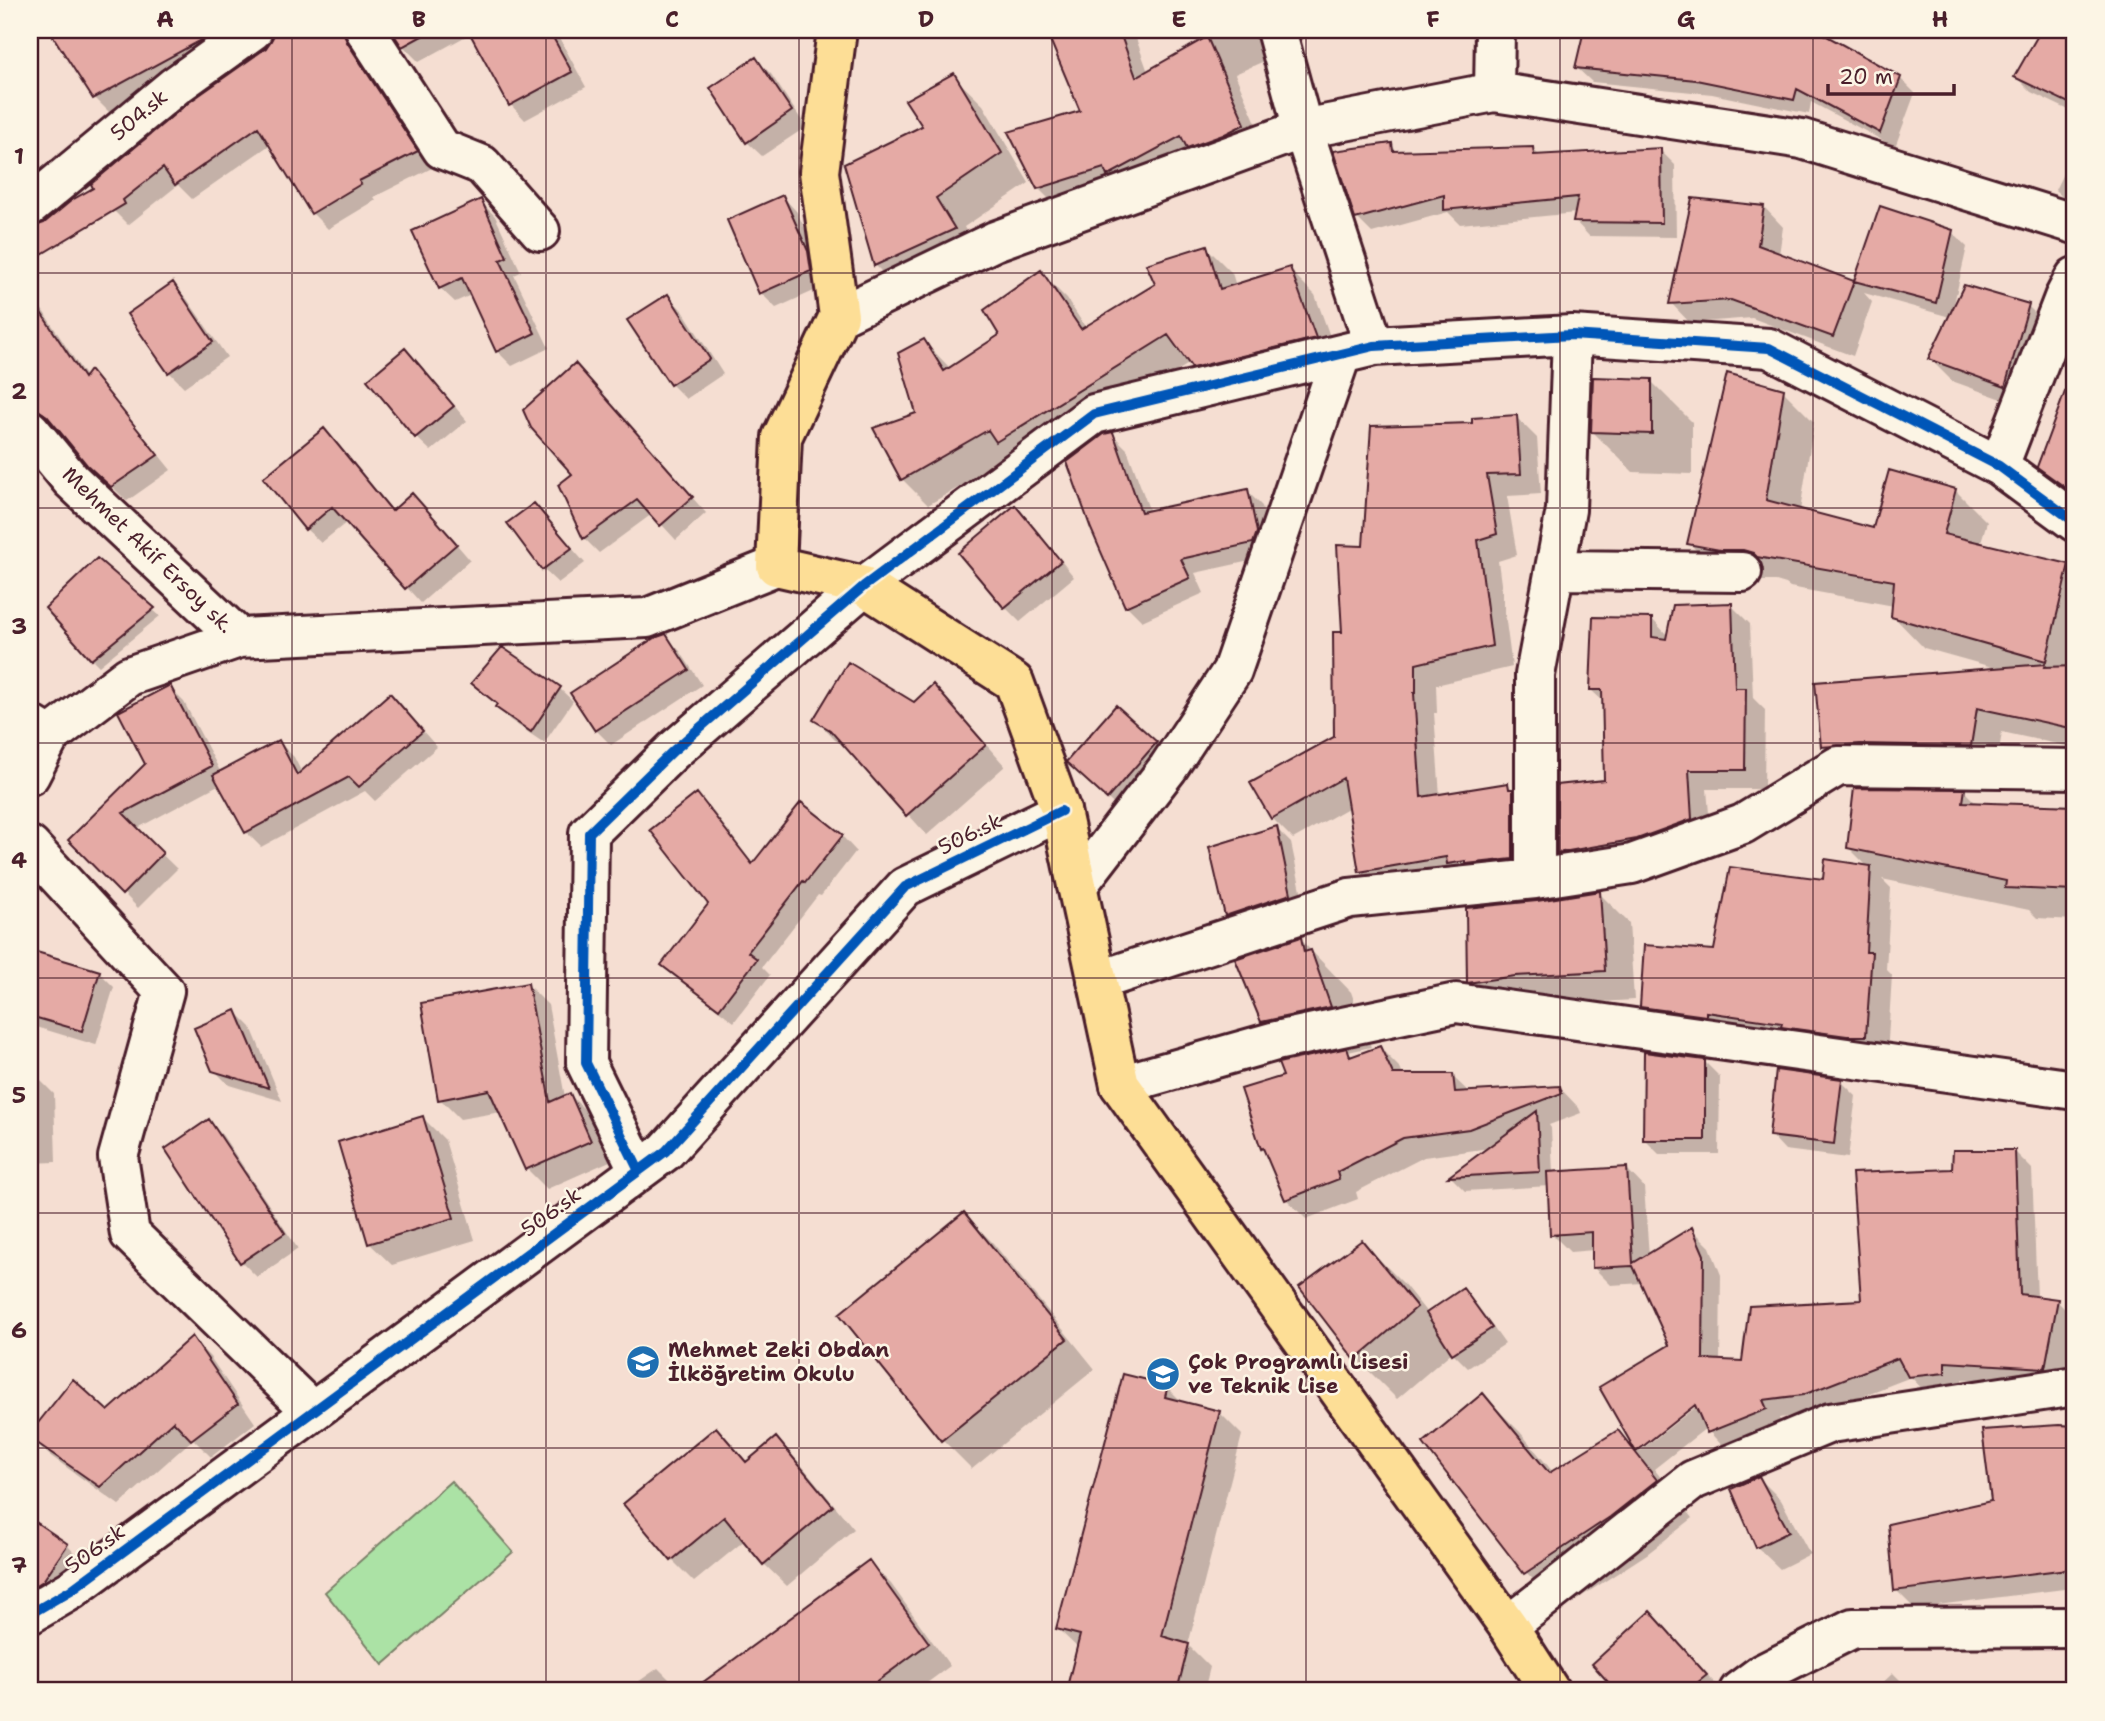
<svg xmlns="http://www.w3.org/2000/svg" width="2105" height="1721" viewBox="0 0 2105 1721" font-family="'Shantell Sans',sans-serif">
<style>
.green{fill:#abe2a5;stroke:#7a8068;stroke-width:2}
.shadow{fill:#0003;fill-rule:evenodd}
.building{fill:#e5aaa5;stroke:#4a1f2b;stroke-width:2}
.lines{fill:none;stroke-linecap:round;stroke-linejoin:round}
.minor-casing{stroke:#4a1f2b;stroke-width:44}
.major-casing{stroke:#4a1f2b;stroke-width:44}
.minor{stroke:#fcf5e5;stroke-width:38}
.major{stroke:#fdde96;stroke-width:38}
.cycleway-casing{stroke:#fcf5e5;stroke-width:15}
.cycleway{stroke:#0057b8;stroke-width:10}
.grid{fill:none;stroke:#4a1f2b;stroke-width:2;stroke-opacity:0.55}
.labels{text-anchor:middle;dominant-baseline:central;stroke-width:5;stroke-linejoin:round;paint-order:stroke}
.street-label{font-size:21px;fill:#4a1f2b;stroke:#fcf5e5}
.poi-label{font-size:21px;font-weight:bold;fill:#4a1f2b;stroke:#fcf5e5;text-anchor:start}
.neatline{fill:none;stroke:#4a1f2b;stroke-width:2.5}
.grid-label{font-size:23px;text-anchor:middle;font-weight:bold;fill:#4a1f2b}
</style>
<rect width="100%" height="100%" fill="#f5ded2"/>
<filter id="ink" filterUnits="userSpaceOnUse"><feTurbulence type="fractalNoise" baseFrequency=".0143" numOctaves="2"/><feDisplacementMap in="SourceGraphic" scale="14" xChannelSelector="R" yChannelSelector="G"/><feConvolveMatrix kernelMatrix="1 2 1 2 8 2 1 2 1" color-interpolation-filters="sRGB"/></filter>
<g filter="url(#ink)">
<path class="green" d="M451,1481l62,71 -130,113 -58,-73z"/>
<path class="shadow" d="M51,30h203l-39,28 -104,56 -16,-16z
M280,30h87l-5,30 70,108 -58,29 2,3 -48,29 -16,-16 -41,-69 -79,55 -14,-14 -50,40 -16,-16 155,-160 7,-9 2,-7z
M393,30h84l-58,32 -16,-16z
M488,30h67l31,57 -61,33 -14,-15 -37,-68z
M1048,30h85l15,42 54,-30 -10,-12h80l10,23 -47,21 31,72 -205,65 -23,-23 44,-76z
M1586,30h241l-2,7 75,41 15,15 -20,54 -84,-45 -2,12 -97,-20 -120,-12 -15,-14z
M2043,30h24l8,4v79l-44,-21 -15,-15z
M756,59l15,15 35,53 -44,29 -15,-14z
M953,76l30,29 46,78 -65,44 18,32 -78,35 -29,-29 50,-139z
M1391,145l7,7 134,-4 8,8 120,-6 15,15 1,72 -87,-1 -14,-15 1,-8 -116,11 -12,-12 -76,21 -15,-15z
M2075,149v58l-4,-2 -16,-15z
M783,197l14,15 25,55 3,19 -49,22 -15,-15 -32,-72z
M480,201l15,15 26,56 -7,3 35,73 -37,18 -15,-15 -26,-56 -16,7 -15,-14z
M1764,207l19,20 -4,28 76,28 26,-75 71,24 15,15 -14,61 75,-2 22,22 -23,80 -75,-27 -22,-22 20,-42 -86,-24 8,9 -19,54 -101,-38 -62,5 -19,-20z
M1206,247l26,26 4,13 53,-17 26,26 25,69 -121,29 -29,-30 -166,104 -11,-11 -85,49 -26,-26 16,-65 6,-73 26,27 51,-33 40,-62 26,26 19,29 71,-44z
M173,284l14,15 40,58 -43,30 -15,-15z
M30,291l56,86 4,-4 14,14 67,83 -44,31 -23,-22 -49,-55 -14,-2 -11,7z
M668,296l15,15 40,63 -37,25 -15,-15z
M405,350l15,15 47,56 -36,30 -15,-14z
M589,381l117,132 -30,27 -24,-26 -53,39 -15,-15 -24,-53 15,-11z
M1651,381l41,41v52l-59,-2 -41,-41z
M2075,390v109l-15,-12 -21,-21 29,-56z
M1783,391l31,31 -14,89 74,19 81,-40 32,32 -7,23 88,20 7,8v175l-73,-16 -6,38 -148,1 -25,-25 176,-77 -75,-21 -31,-32 1,-10 -104,-19 -4,-3 -10,-3h-24l-31,-6 -32,-32z
M1516,417l21,21 4,56 -34,2 10,59 -19,6 14,106 -76,18 1,28h-3l6,83 68,-11 21,22 5,73 -153,12 -21,-21 -10,-64 -57,32 -21,-21 64,-80 8,-105 21,-86 109,-122z
M324,430l15,15 55,67 33,-2 43,50 -49,43 -74,-81 -26,21 -15,-14z
M1112,434l15,15 23,63 97,-21 15,15 9,42 -3,9 -73,16 9,20 -62,28 -15,-15z
M534,505l51,58 -27,20 -15,-14z
M1015,508l15,14 44,55 -54,45 -15,-15z
M97,561l63,55 -61,50 -7,-7z
M1731,605l19,19 3,74 12,12 -1,79h-57l4,49 -133,34 -19,-19v-67l47,-4 -2,-80 -13,-12 61,-71 16,17z
M665,636l15,15 22,34 -91,60 -15,-15z
M502,649l58,40 13,12 -29,42 -34,-23 -13,-13 1,-1 -25,-23z
M169,687l15,15 37,71 58,-31 15,15 8,16 102,-63 33,37 -62,54 -10,-10 -104,56 -15,-15 -26,-48 -84,45 41,40 -39,39 -67,-68 76,-76z
M914,704l39,3 52,59 -78,69 -80,-88 -12,-7 -20,-21z
M1156,743l15,15 -49,54 -39,-36z
M1964,791l13,13 98,4v112l-38,-2 -8,-8 -147,-31 9,9 -5,81 6,6 -5,81 -224,-29 -21,-21 73,-54 110,-71 43,-14 -19,-19z
M697,796l15,14 42,55 88,-29 14,15 -35,45 -3,-1 -56,72 8,8 -36,47 -56,-43 -15,-15 47,-60z
M1276,828l15,15 14,66 -64,21 -15,-15z
M1599,893l30,30 5,77 -88,5 -47,7 -30,-30 69,-80z
M1300,939l51,53 20,55 -23,5 5,5 27,-9 20,20 3,8h49l18,17 90,-5 19,20 2,5 -32,12 2,3 2,45 74,-4 17,18 5,69 43,-27 18,18 11,28 -1,86 24,2 119,-62 91,-130 60,-20 18,18 5,129 20,3 18,18 -13,66 -100,-6v11l-35,4 -16,-17 -90,35 -42,6 4,9 -57,23 -20,-22 -52,41 39,49 -46,36 -85,55 -36,-37 -43,-177 37,37 33,40 64,-39 19,18 35,-105 -28,-63 -32,2 -18,-18 1,-17 -24,2 -18,-18 -2,-48 -85,5 -14,-14 39,-29 -66,9 -68,35 2,7 -52,20 -20,-20 -20,-48 -3,-3 23,-71 15,-17 -38,-39zM1701,1398l2,3 -63,50v-4z
M30,952l69,20 15,15 -18,58 -66,-20z
M528,985l20,20 17,92 5,-2 20,20 20,46 -63,28 -20,-20 -26,-57 -41,7 -20,-20z
M236,1012l15,15 31,74 -53,-16 -15,-15z
M1705,1062l15,15 -1,77h-60l-15,-15z
M30,1075h5l19,19 2,68 -26,1z
M1841,1081l15,15 -8,62 -63,-8 -14,-15z
M423,1118l22,22 30,100 -83,25 -23,-22z
M209,1121l14,15 75,113 -41,28 -15,-15 -75,-113z
M964,1214l29,29 102,126 -123,100 -29,-29 -102,-126z
M1362,1242l41,41 25,31 35,-24 14,15 28,39 -37,24 -16,-16 -55,47 -40,-40 -55,-72z
M192,1339l18,18 45,66 -44,34 -18,-18 -74,66 -71,-51 -18,-18 43,-54 35,31z
M1167,1387l16,16 37,10 22,22 -54,210 22,22 -6,24h-136l11,-42 -21,-20z
M2058,1427l17,1 -1,92h1v71l-3,-3 -158,20 -18,-18 97,-88z
M716,1429l32,34 27,-24 23,22 56,68 -67,57 -23,-22 -19,-24 -51,42 -22,-22 -46,-55z
M1759,1478l22,22 29,54 -30,15 -23,-22z
M30,1520l37,25 14,15 -28,38 -19,-13 -4,4z
M869,1562l22,22 59,82 -34,25h-222z
M1650,1614l22,22 50,55h-103l-25,-27z
M658,1668l23,23h-56z
M1893,1673l18,18h-37z"/>
<path class="building" d="M49,30h167l-18,12 -105,57z
M284,30h59l4,12 71,109 -59,30 2,3 -50,30 -53,-87 -83,58 -12,-17 -40,32 2,4 -95,57 1,-34 13,-4 28,-23 21,-12 -2,-4 97,-81 78,-55 8,-13z
M391,30h42l-31,17z
M468,30h81l23,42 -63,34z
M1046,30h73l17,47 71,-40 38,87 -22,11 -36,13 -6,-12 -74,40 -3,-8 -67,21 -29,-57 72,-21z
M1584,30h232l85,47 -21,56 -83,-44 -3,11 -98,-20 -121,-12z
M2041,30h34v76l-61,-29z
M756,57l36,54 -46,32 -36,-55z
M954,73l48,80 -66,45 19,31 -81,37 -30,-102 78,-38 -17,-26z
M1392,143l1,8 140,-4 1,8 127,-7 1,75 -89,-1 5,-25 -134,13v-15l-89,24 -22,-68z
M783,195l25,56 3,20 -52,23 -32,-74z
M1692,198l72,8 -6,39 96,36 -21,56 -102,-37 -62,4z
M481,199l26,58 -7,3 35,73 -39,19 -34,-74 -23,11 -27,-58z
M1880,206l73,24 -17,73 -82,-22z
M1207,245l13,44 70,-22 26,71 -124,30 -24,-33 -172,107 -8,-12 -87,50 -28,-52 43,-15 -18,-60 26,-14 20,32 55,-36 -15,-25 57,-40 40,59 74,-45 -9,-20z
M173,282l40,60 -45,31 -41,-59z
M1964,285l65,19 -24,83 -77,-28z
M668,294l42,65 -40,26 -43,-65z
M30,296l54,82 6,-8 68,85 -47,32 -24,-22 -40,-49 -9,-6 -8,-1z
M405,348l49,58 -39,32 -48,-58z
M575,363l118,134 -33,29 -23,-26 -54,39 -25,-54 14,-11 -41,-46 -8,-18z
M1727,373l57,16 -18,111 107,28 16,-58 67,19 -12,45 125,30 -23,97 -155,-44 3,-36 -137,-24 -4,-4 -10,-3h-23l-33,-6z
M2072,373h3v120l-6,-3 -32,-23z
M1593,377l59,2v55l-61,-2z
M1517,415l4,59 -34,1 10,59 -19,6 14,106 -76,18v29h-2l7,104 87,-14 1,6h4v70l-47,5v-3l-19,3 -1,-7 -87,15 -16,-94 -72,41 -21,-36 84,-46 -1,-105h9l-5,-87 26,1 8,-120 101,-3v-5z
M324,428l68,83 20,-18 45,51 -52,45 -73,-82 -27,23 -42,-52z
M1113,432l28,80 107,-23 9,43 -4,11 -72,16 9,19 -65,29 -34,-78 -24,-67 37,-28z
M534,503l38,45 -30,22 -35,-47z
M1015,505l46,56 -57,47 -46,-55z
M97,558l58,50 -64,52 -46,-52z
M1732,603l3,85h11l-1,82h-56l3,49 -55,20 -80,14v-68l47,-5 -2,-90h-12l3,-73 59,1v19l14,2 7,-34z
M666,634l23,36 -94,61 -25,-38 84,-55z
M502,647l59,40 -30,45 -36,-25 2,-3 -26,-21z
M848,662l66,40 19,-18 53,61 -80,71 -76,-86 -17,-10z
M2045,664l-1,3 31,-1v63l-98,-21 -6,38 -111,-2 -39,3 -6,-65z
M170,685l42,81 -89,47 40,40 -41,42 -54,-55 77,-76 -27,-52z
M390,693l33,38 -64,56 -10,-10 -104,56 -32,-58 66,-35 18,35z
M1116,705l41,37 -50,57 -41,-37z
M1854,788l111,1 -2,13 112,4v85l-70,-3 1,-7 -159,-33z
M697,793l55,71 49,-62 42,33 -38,48 -2,-2 -55,71 9,7 -38,50 -58,-44 47,-61 -58,-74z
M1277,826l14,68 -66,22 -16,-69z
M1825,859l46,7 -5,86h6l-6,84h-19l-66,-9 1,-4 -76,-11v4l-66,-9 4,-62 70,5 16,-83 93,12z
M1600,891l5,80 -90,5 -48,7 -1,-75 71,-7z
M1301,937l3,15 7,-2 20,57 -70,15 -26,-63z
M30,950l70,21 -18,60 -52,-15z
M528,983l22,119 20,-9 21,48 -66,29 -36,-80 -51,10 -17,-97z
M236,1010l33,78 -57,-17 -18,-43z
M1380,1046l13,28h60l2,18 105,-6 2,7 -93,36 -66,9 -66,34 2,7 -54,21 -22,-52 -2,1 -20,-60 42,-13 -5,-13 69,-15 3,9z
M1644,1052l61,8v80h-62z
M1776,1070l66,9 -8,65 -65,-8z
M1537,1111l3,61 -92,5z
M423,1116l31,102 -86,26 -30,-102z
M209,1119l76,114 -45,30 -75,-114z
M1953,1150h62l5,144 38,5 -13,69 -100,-6v11l-37,4 -10,-19 -95,37 -40,5 4,9 -60,24 -12,-28 -59,47 -37,-65 70,-42 -36,-79 -41,2v-36l-42,3 -3,-63 80,-5 6,96 59,-36 12,28 -1,104 39,2 7,-55 112,-6 -9,-127 100,-4z
M964,1212l103,127 -126,102 -102,-127z
M1362,1240l55,67 -62,53 -56,-73z
M1463,1288l29,40 -40,26 -26,-41z
M192,1336l46,68 -47,36 -18,-19 -73,66 -70,-49v-5l43,-54 35,32z
M1123,1374l45,11 -3,12 55,14 -58,225 27,8 -12,47h-111l14,-56 -24,-6z
M1483,1393l66,80 69,-43 39,50 -47,37 -86,57 -101,-131z
M2059,1425l16,1v142l-181,23 -6,-67 103,-23 -9,-71z
M716,1427l30,35 30,-25 57,69 -70,59 -39,-48 -53,44 -48,-57z
M1759,1476l30,56 -33,16 -25,-59z
M30,1518l38,26 -25,37 -13,8z
M869,1560l60,83 -65,48h-173z
M1650,1611l57,64 -20,16h-71l-24,-27z"/>
<g class="lines">
<g class="minor-casing">
<path id="minor" d="M365,30l77,119 40,16 58,66
M1276,30l27,99 71,217
M1494,92l1,-62
M30,206l145,-120 78,-56
M839,316l156,-75 308,-112 191,-37 308,47 273,85
M30,430l41,50 168,158
M1999,466l65,-168 11,-21
M1555,570l187,2
M30,724l20,12 79,-60 110,-38 408,-20 129,-52
M30,775l20,-39
M30,846l134,145 -46,166 12,77 182,177
M1535,879v-204l31,-165 6,-175
M1077,886l91,-118 64,-97 109,-316
M1097,981l253,-83 185,-19 97,-15 111,-40 95,-58 237,3
M1120,1085l156,-44 180,-38 619,87
M639,1171l-53,-108 3,-230 84,-82 191,-165 230,-172 280,-68 198,-11 197,13 230,118 76,56
M30,1614l41,-24 595,-439 239,-264 156,-76
M1508,1626l185,-146 137,-57 245,-37
M1739,1691l23,-17 91,-46 222,-1"/>
</g>
<g class="major-casing">
<path id="major" d="M837,30l-18,142 20,144 -57,121 -6,129 88,20 150,96 47,129 59,274 388,541 42,65"/>
</g>
<use href="#minor" class="minor"/>
<use href="#major" class="major"/>
<g class="cycleway-casing">
<path id="cycleway" d="M639,1171l-53,-108 3,-230 84,-82 191,-165 230,-172 280,-68 198,-11 197,13 230,118 76,56
M30,1614l41,-24 595,-439 239,-264 156,-76"/>
</g>
<use href="#cycleway" class="cycleway"/>
</g>
</g>
<path class="grid" d="M292,30v1661M546,30v1661M799,30v1661M1052,30v1661M1306,30v1661M1560,30v1661M1813,30v1661M30,273h2045M30,508h2045M30,743h2045M30,978h2045M30,1213h2045M30,1448h2045"/>
<defs>
<g id="school-disc" transform="scale(1.75)"><circle r="9.5" fill="#1f6fb2" stroke="#fcf5e5"/><path d="M0-5L7-2L0 1L-7-2ZM-4 1L0 2.5L4 1V4Q0 6-4 4Z" fill="#fff"/></g>
</defs>
<g fill-rule="evenodd">
<use href="#school-disc" x="643" y="1362"/>
<use href="#school-disc" x="1163" y="1374"/>
</g>
<g class="labels">
<g class="street-label">
<text transform="translate(139 115) rotate(-40)">504.sk</text>
<text transform="translate(148 550) rotate(44)">Mehmet Akif Ersoy sk.</text>
<text transform="translate(970 834) rotate(-26)">506.sk</text>
<text transform="translate(551 1212) rotate(-36)">506.sk</text>
<text transform="translate(95 1549) rotate(-36)">506.sk</text>
</g>
<g class="poi-label">
<text x="668" y="1350">Mehmet Zeki Obdan<tspan x="668" dy="24">İlköğretim Okulu</tspan></text>
<text x="1188" y="1362">Çok Programlı Lisesi<tspan x="1188" dy="24">ve Teknik Lise</tspan></text>
</g>
</g>
<rect width="2105" height="1721" fill="none" stroke="#fcf5e5" stroke-width="77"/>
<path d="M1828 84v10h126v-10" fill="none" stroke="#4a1f2b" stroke-width="3.5"/>
<text x="1839" y="84" font-size="21" fill="#4a1f2b" stroke="#fcf5e5" stroke-width="5" paint-order="stroke">20 m</text>
<rect x="38" y="38" width="2028" height="1644" class="neatline"/>
<g class="grid-label">
<text x="165" y="27">A</text>
<text x="419" y="27">B</text>
<text x="672" y="27">C</text>
<text x="926" y="27">D</text>
<text x="1179" y="27">E</text>
<text x="1433" y="27">F</text>
<text x="1686" y="27">G</text>
<text x="1940" y="27">H</text>
<text x="19" y="164">1</text>
<text x="19" y="399">2</text>
<text x="19" y="634">3</text>
<text x="19" y="868">4</text>
<text x="19" y="1103">5</text>
<text x="19" y="1338">6</text>
<text x="19" y="1573">7</text>
</g>
</svg>
